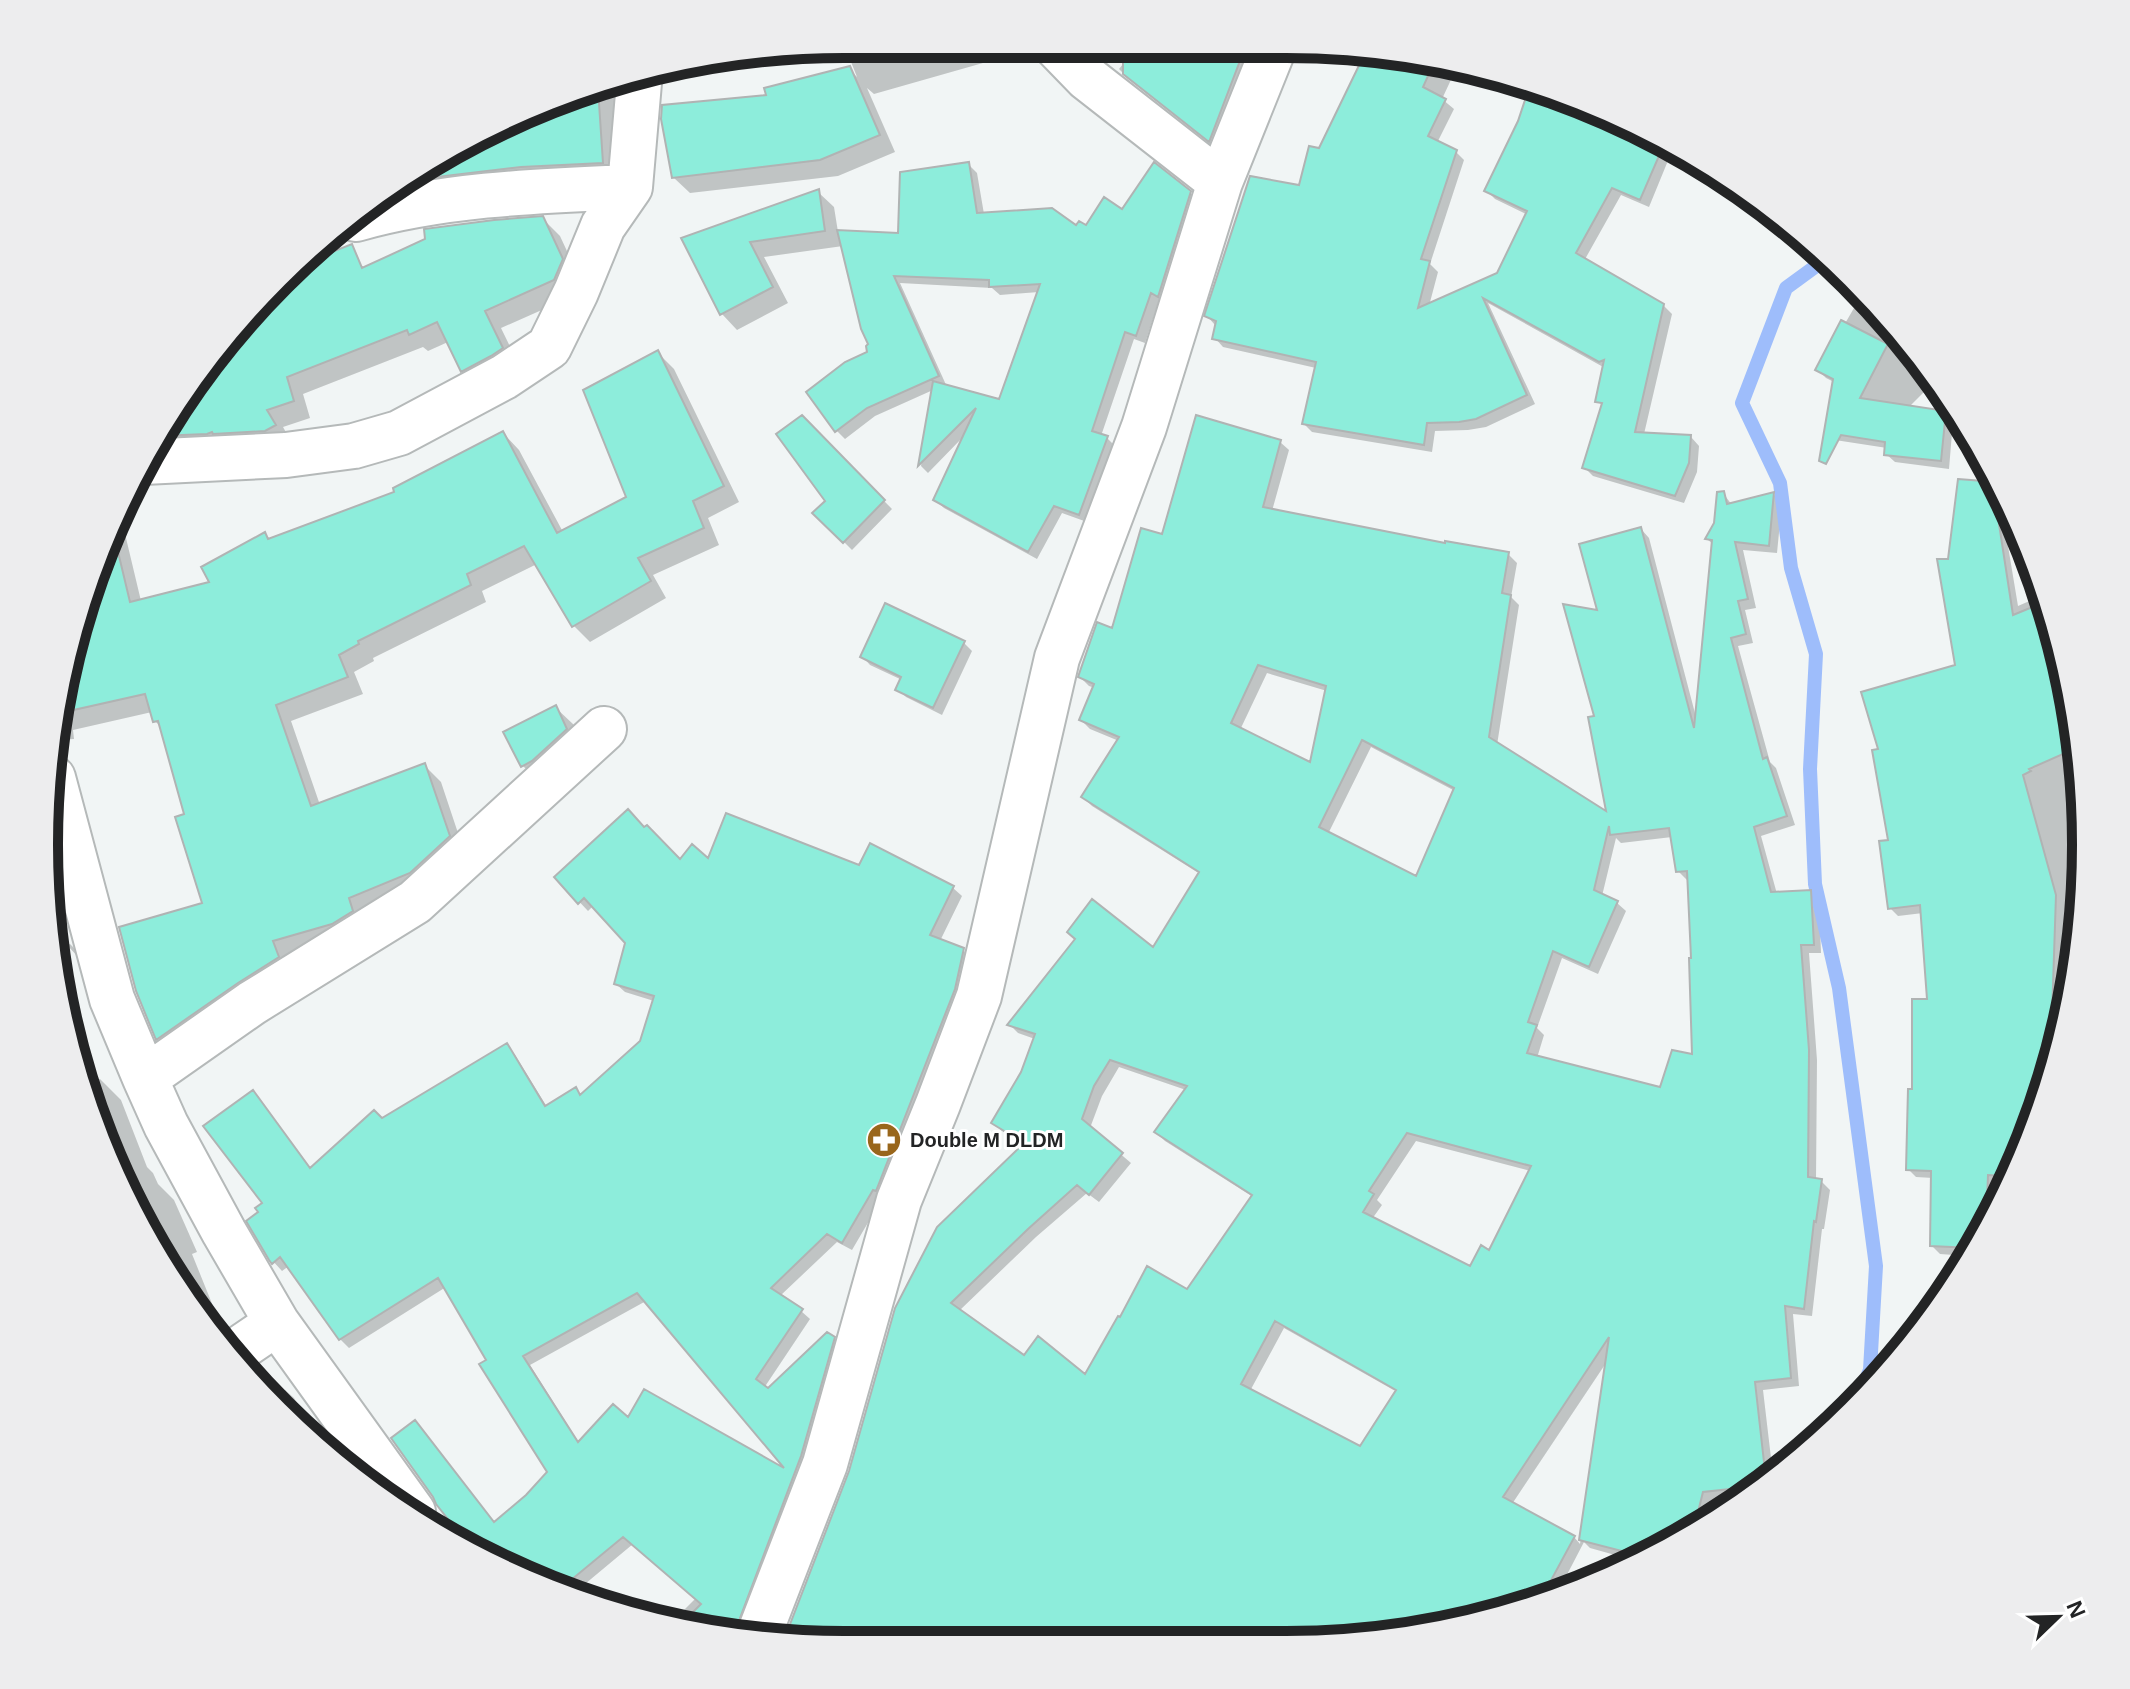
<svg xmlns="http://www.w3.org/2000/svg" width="2130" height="1689" viewBox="0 0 2130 1689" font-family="Helvetica,sans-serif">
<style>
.shadow{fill:#0003;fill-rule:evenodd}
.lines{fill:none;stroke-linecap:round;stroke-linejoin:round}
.stream{stroke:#9ebdfb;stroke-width:14}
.building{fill:#8deddb;stroke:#b0b3b3;stroke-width:2;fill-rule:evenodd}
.minor-casing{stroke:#b5b9b9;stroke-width:48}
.minor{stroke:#fff;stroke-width:44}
.labels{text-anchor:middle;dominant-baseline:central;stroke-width:6;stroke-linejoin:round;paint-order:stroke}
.poi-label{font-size:20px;font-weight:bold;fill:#232425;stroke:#fff;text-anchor:start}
.rim{fill:none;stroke:#232425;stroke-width:10}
</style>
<rect width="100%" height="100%" fill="#f1f5f5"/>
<path class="shadow" d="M844,44l148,1 5,14 -123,35 -7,-6 28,64 -57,24 -148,17 -17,-16 95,-81 81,-27 8,8z
M1101,45h158l-41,103 -90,-70 -9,-9 4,-5z
M1356,49l100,20 -14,30 12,10 -17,34 19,9 8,8 -34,104 8,8 -9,34 69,-31 30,-60 -33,-16 -8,-8 33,-70 12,-37 11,3 131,59 -25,61 -28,-12 -37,66 79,44 9,9 -28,120 47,3 8,9 -2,26 -13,31 -91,-27 -9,-9 19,-61 -5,-5 7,-33 -117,-65 47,101 -49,23 -18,3 -33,1 -3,21 -120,-20 -8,-8 12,-56 -93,-21 -8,-9v-13l-8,-9 94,-129 66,-132z
M614,81l5,99 -171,14 -49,-8 46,-35z
M969,165l8,8 7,41 103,14 36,-16 67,-19 8,8 -31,103 -8,-4 -14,43 -11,-4 -33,97 6,2 8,8 -28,76 -25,-9 -25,46 -93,-51 -9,-8 29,-64 -36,37 -7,-7 12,-76 -58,26 -30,23 -9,-9 33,-77 1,-8 -27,-99 -79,11 24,46 -51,27 -15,-16 -38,-75 134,-47 16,15 4,25 62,3zM900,283l92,5 8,7 39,-3 -38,109 -54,-14z
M542,218l18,18 19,41 -8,20 -70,31 18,37 -39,23 -18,-17 -14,-29 -20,9 -5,-4 -120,47 7,24 -27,9 9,16h-140l116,-151 90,-29 6,6z
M1861,296l5,3 54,58 16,23 -27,27 36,6 8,8 -4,48 -54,-7 -9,-8 1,-6 -52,-8 -1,-58 -8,-4 -8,-8z
M658,353l16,16 65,133 -31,16 11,27 -66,30 13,23 -76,44 -17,-17 -36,-61 -55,27 4,11 -113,56 1,3 -20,11 9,22 -72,27 29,84 104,-40 17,17 24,72 -291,201 -16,-16 47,-135 -18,-88 -25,-88 -7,-7 -3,-9 -79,18 1,9 -16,1 13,-103 50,-120 20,84 71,-18 52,-48 6,6 127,-48 106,-60 16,17 44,82 66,-34z
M801,417l91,92 -40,41 -37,-37 12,-12z
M1280,442l9,8 -17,61 175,34 61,9 9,9 -6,34 8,8 -22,140 112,70 -12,-97 2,-105 42,-84 8,9 47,179 18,-172 -7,-6 9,-15 7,-31 9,12 41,-11 9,8 -5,51 -34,-3 13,58 -11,2 8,33 -15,3 32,116 6,6 19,57 -34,11 16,58 33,-1 9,8 2,52h-12l8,107 -1,120 5,1 9,9 -6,39h-2l-10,87 -19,-2 6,72 -36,4 10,85 -30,22 -32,4 -5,22 -21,15 -52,22 -43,-12 -6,-6 -25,48 -66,28 -155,25h-7l-50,-14 -12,9 -3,6 -422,1 -58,-6 64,-165 175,-329 -23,-14 -9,-9 30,-49 12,-34 -17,-6 -8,-8 143,-75 47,-76 -108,-68 -9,-9 36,-56 -29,-12 -9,-9 14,-32 -6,-2 -9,-9 34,-46 50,-94zM1267,673l60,18 -16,74 -71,-35zM1371,747l84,44 -38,87 -89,-44zM1672,837l6,34 9,9h2l5,176 -33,33 -124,-31 7,-23 -7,-7 25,-70 36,16 28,-63 -9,-8 -15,-7 14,-58 5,5zM1119,1067l67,23 -30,42 9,9 88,56 -65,95 -102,85 -62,-20 -65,-46 77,-74 51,-44 12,9 32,-39 -41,-35 12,-32zM1416,1141l115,30 -41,82 -19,16 -99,-50 10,-14 -5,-5zM1284,1328l113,64 -36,56 -111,-57zM1608,1360l-28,184 -6,-7 -62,-33z
M1997,484l12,27 -3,23 12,72 27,-12 34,146 5,157 -20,123h-4l-1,32 -56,147 -35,57 -28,-2 -8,-8 1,-68 -17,-1 -8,-8 6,-78 15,-90 -6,-88 -25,3 -8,-8 1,-66 -11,-91 77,-84 -7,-106z
M964,643l8,8 -30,64 -36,-18 -8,-8 4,-9 -32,-15 -8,-9z
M556,708l18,17 10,22 -44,36 -18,-18z
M46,832l16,39 -14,3 -4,-30z
M708,861l152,7 93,20 9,8 -22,45 23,9 9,9 -89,238 -31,53 -15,-8 -57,54 21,15 9,8 -46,69 4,3 65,-52 9,9 -98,287 -55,-5 -19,-6 26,-26 -63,-54 -60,50 -35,-10 -100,-58 10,-9 -25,-86 72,92 32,-27 23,-24 -61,-112 -43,-73 -97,61 -9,-9 -51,-73 -7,5 -11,-12 -10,-47 3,-9 -11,-110 8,9 51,68 70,-49 124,-75 9,9 32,52 28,-17 7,6 60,-54 12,-41 -29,-9 -9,-8 11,-42 -33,-37 -6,6 -31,-33 123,-16zM646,1301l145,173 -163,-54 -49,23 -49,-78z
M70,944l18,18 2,8 -23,-25z
M100,1079l21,21 26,67 6,6 5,11 16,16 23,52 -5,2 23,57 -13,5 -51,-72 -66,-160z
M285,1390l9,8 23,37 -4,3 -42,-40z"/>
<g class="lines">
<path class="stream" d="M1827,258l-41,30 -44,115 38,80 11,85 25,86 -6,115 5,115 24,104 37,278 -6,104 -12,28"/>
</g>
<path class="building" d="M1135,45h111l-37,97 -86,-68v-13z
M1366,51l67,14 -10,22 23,12 -18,37 29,14 -36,109 9,2 -12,47 79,-35 30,-62 -43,-20 34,-70 11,-33 26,11 2,-6 108,49 -25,58 -28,-12 -36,65 88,51 -29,128 56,3 -2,28 -14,33 -93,-28 20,-65 -7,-1 9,-42 -5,2 -116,-64 44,97 -51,24 -17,3 -32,1 -3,22 -122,-21 14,-62 -104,-23 4,-18 -12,-5 46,-140 49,9 10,-39 10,2z
M850,66l30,69 -60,25 -148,18 -11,-59 1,-14 104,-10 -2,-7z
M598,88l5,75 -82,4 -101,12 -1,-8 26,-20z
M969,162l8,51 75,-5 24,17 3,-4 7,4 18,-28 18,12 32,-47 37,29 -33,106 -7,-4 -15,43 -11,-4 -33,99 16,5 -29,79 -25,-9 -26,46 -95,-52 43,-92 -58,58 15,-85 66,18 41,-115 -51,3v-7l-95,-4 45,100 -72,32 -32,24 -29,-40 39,-30 22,-10 -1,-6 2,-2 -7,-15 -24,-99 61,3 2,-61z
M819,189l6,42 -75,11 23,45 -53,28 -39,-77z
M543,216l20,43 -9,21 -69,31 18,37 -12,8 -30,16 -24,-50 -28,13 -2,-5 -120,47 7,24 -27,9 9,15 -11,6 -52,3 -1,-2 -5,2 -50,2 122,-158 15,-11 58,-23 10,24 63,-29 -1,-10 70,-9z
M1841,320l47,24 -28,54 86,13 -5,50 -57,-6 1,-13 -44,-7 -15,29 -7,-3 14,-82 -18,-9z
M658,350l66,136 -31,15 11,27 -66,30 13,23 -79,46 -48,-81 -57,28 4,11 -113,56 1,3 -20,11 9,22 -72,28 35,101 114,-43 25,73 -40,37 -61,25 4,13 -21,13 -59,17 6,16 -41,26 -82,57 -20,-49 -17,-64 83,-24 -27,-86 9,-3 -26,-93 -5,1 -8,-28 -76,17 -5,-20 7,-54 43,-102 16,67 79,-20 -8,-15 64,-35 3,7 126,-47 -1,-4 110,-57 54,102 69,-36 -43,-107z
M802,415l83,85 -42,43 -31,-30 13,-12 -49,-67z
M1196,415l85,25 -18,67 182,36v-2l64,11 -7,41 9,2 -22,142 117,74 -18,-94 6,-1 -31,-112 34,6 -18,-66 62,-17 53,201 18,-188 -7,-1 9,-16 3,-31 7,-1 3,13 47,-12 -5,54 -34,-4 13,57 -10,2 8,33 -15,4 32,121 4,-2 20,59 -33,11 17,65 40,-2 3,55h-13l8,105 -1,127 14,2 -6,43 -2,-1 -10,88 -19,-3 6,72 -36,4 11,98 -8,6 -55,6 -10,40 -8,6 -44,18 -62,-16 30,-203 -106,160 72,39 -33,61 -49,21 -155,25 -494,2 -38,-4 -17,-14 60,-156 46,-163 42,-81 87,-84 -33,-20 30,-51 14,-38 -28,-9 68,-86 -8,-7 25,-33 61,48 46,-75 -118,-75 38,-60 -40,-17 15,-36 -16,-7 19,-55 15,6 29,-100 21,6zM1258,665l68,21 -16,76 -79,-39zM1362,740l92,48 -38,88 -97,-49zM1609,826l1,9 59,-7 7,44 11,-1 4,87h-2l3,96 -20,-4 -12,37 -133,-34 10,-28 -9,-3 25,-71 36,16 29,-66 -24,-11zM1110,1060l77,26 -33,46 98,63 -65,94 -40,-23 -27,51 -2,-1 -33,58 -47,-38 -14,19 -73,-52 77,-74 49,-44 12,10 34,-42 -41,-34 12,-33zM1407,1133l124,33 -42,84 -8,-5 -11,21 -107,-54 11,-18 -5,-3zM1275,1321l121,69 -36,56 -119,-62z
M1958,479l38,3 6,13 -3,29 14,91 34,-14 32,146 -50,22 2,2 -8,4 33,120 -6,181 -32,83h-13l-1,17 -16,-1 -2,51 -13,22 -43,-2 1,-75 -25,-1 2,-81h4v-90h15l-7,-94 -32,4 -9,-68 9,-1 -16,-90 6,-1 -17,-57 94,-27 -18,-106h11z
M885,603l80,38 -32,67 -38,-18 6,-13 -41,-20z
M556,705l11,24 -35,32 -11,6 -18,-35z
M628,809l16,18 3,-2 33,34 12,-15 16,14 18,-45 133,52 11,-22 84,43 -24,49 34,13 -9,41 -79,202 -3,-1 -31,53 -15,-9 -56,54 32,21 -47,70 12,9 59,-56 8,5 -34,119 -67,178 -45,-4 -11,-3 23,-23 -78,-67 -64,53 -21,-6 -72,-42 -30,-38 -3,-7 -42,-59 24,-18 79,102 32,-27 21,-23 -68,-108 7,-4 -48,-82 -99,62 -59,-83 -8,7 -3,-4 -23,-39 12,-9 -3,-4 7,-5 -59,-77 50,-36 57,78 64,-58 8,8 125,-75 38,63 31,-19 4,8 60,-54 14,-45 -40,-12 11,-41 -41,-45 -6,6 -24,-27zM637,1293l147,175 -140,-79 -16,28 -15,-13 -35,38 -55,-86z"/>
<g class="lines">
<g class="minor-casing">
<path id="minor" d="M1055,45l32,33 133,104
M356,219c89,-25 182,-28 274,-32
M144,462l142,-7 68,-9 45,-13 105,-56 45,-30 27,-55 27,-66 27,-39 10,-116
M53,778l59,221 33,79
M230,1355l47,-32
M413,1512l-136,-189 -53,-91 -58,-107 -21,-47 107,-75 163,-101 189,-173
M758,1637l67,-173 74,-264 39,-96 41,-108 78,-338 87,-231 76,-245 55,-137"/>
</g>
<use href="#minor" class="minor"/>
</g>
<defs>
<g id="pharmacy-disc" transform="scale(1.8)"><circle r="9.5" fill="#99661b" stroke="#fff"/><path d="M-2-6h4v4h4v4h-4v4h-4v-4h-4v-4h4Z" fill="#fff"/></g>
</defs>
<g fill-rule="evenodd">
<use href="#pharmacy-disc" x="884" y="1140"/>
</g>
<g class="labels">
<g class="poi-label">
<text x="910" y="1140">Double M DLDM</text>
</g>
</g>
<path d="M0 0H2130V1689H0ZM844 58H1286A786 786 0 0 1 2072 844V845A786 786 0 0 1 1286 1631H844A786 786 0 0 1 58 845V844A786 786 0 0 1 844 58Z" fill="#ededee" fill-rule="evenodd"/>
<path class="rim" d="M844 58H1286A786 786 0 0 1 2072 844V845A786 786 0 0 1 1286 1631H844A786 786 0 0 1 58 845V844A786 786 0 0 1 844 58Z"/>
<g transform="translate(2058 1617) rotate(67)" stroke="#ffffff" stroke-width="6" paint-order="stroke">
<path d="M0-6L14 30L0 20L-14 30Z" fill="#232425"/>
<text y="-12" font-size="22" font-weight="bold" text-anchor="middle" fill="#232425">N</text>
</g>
</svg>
